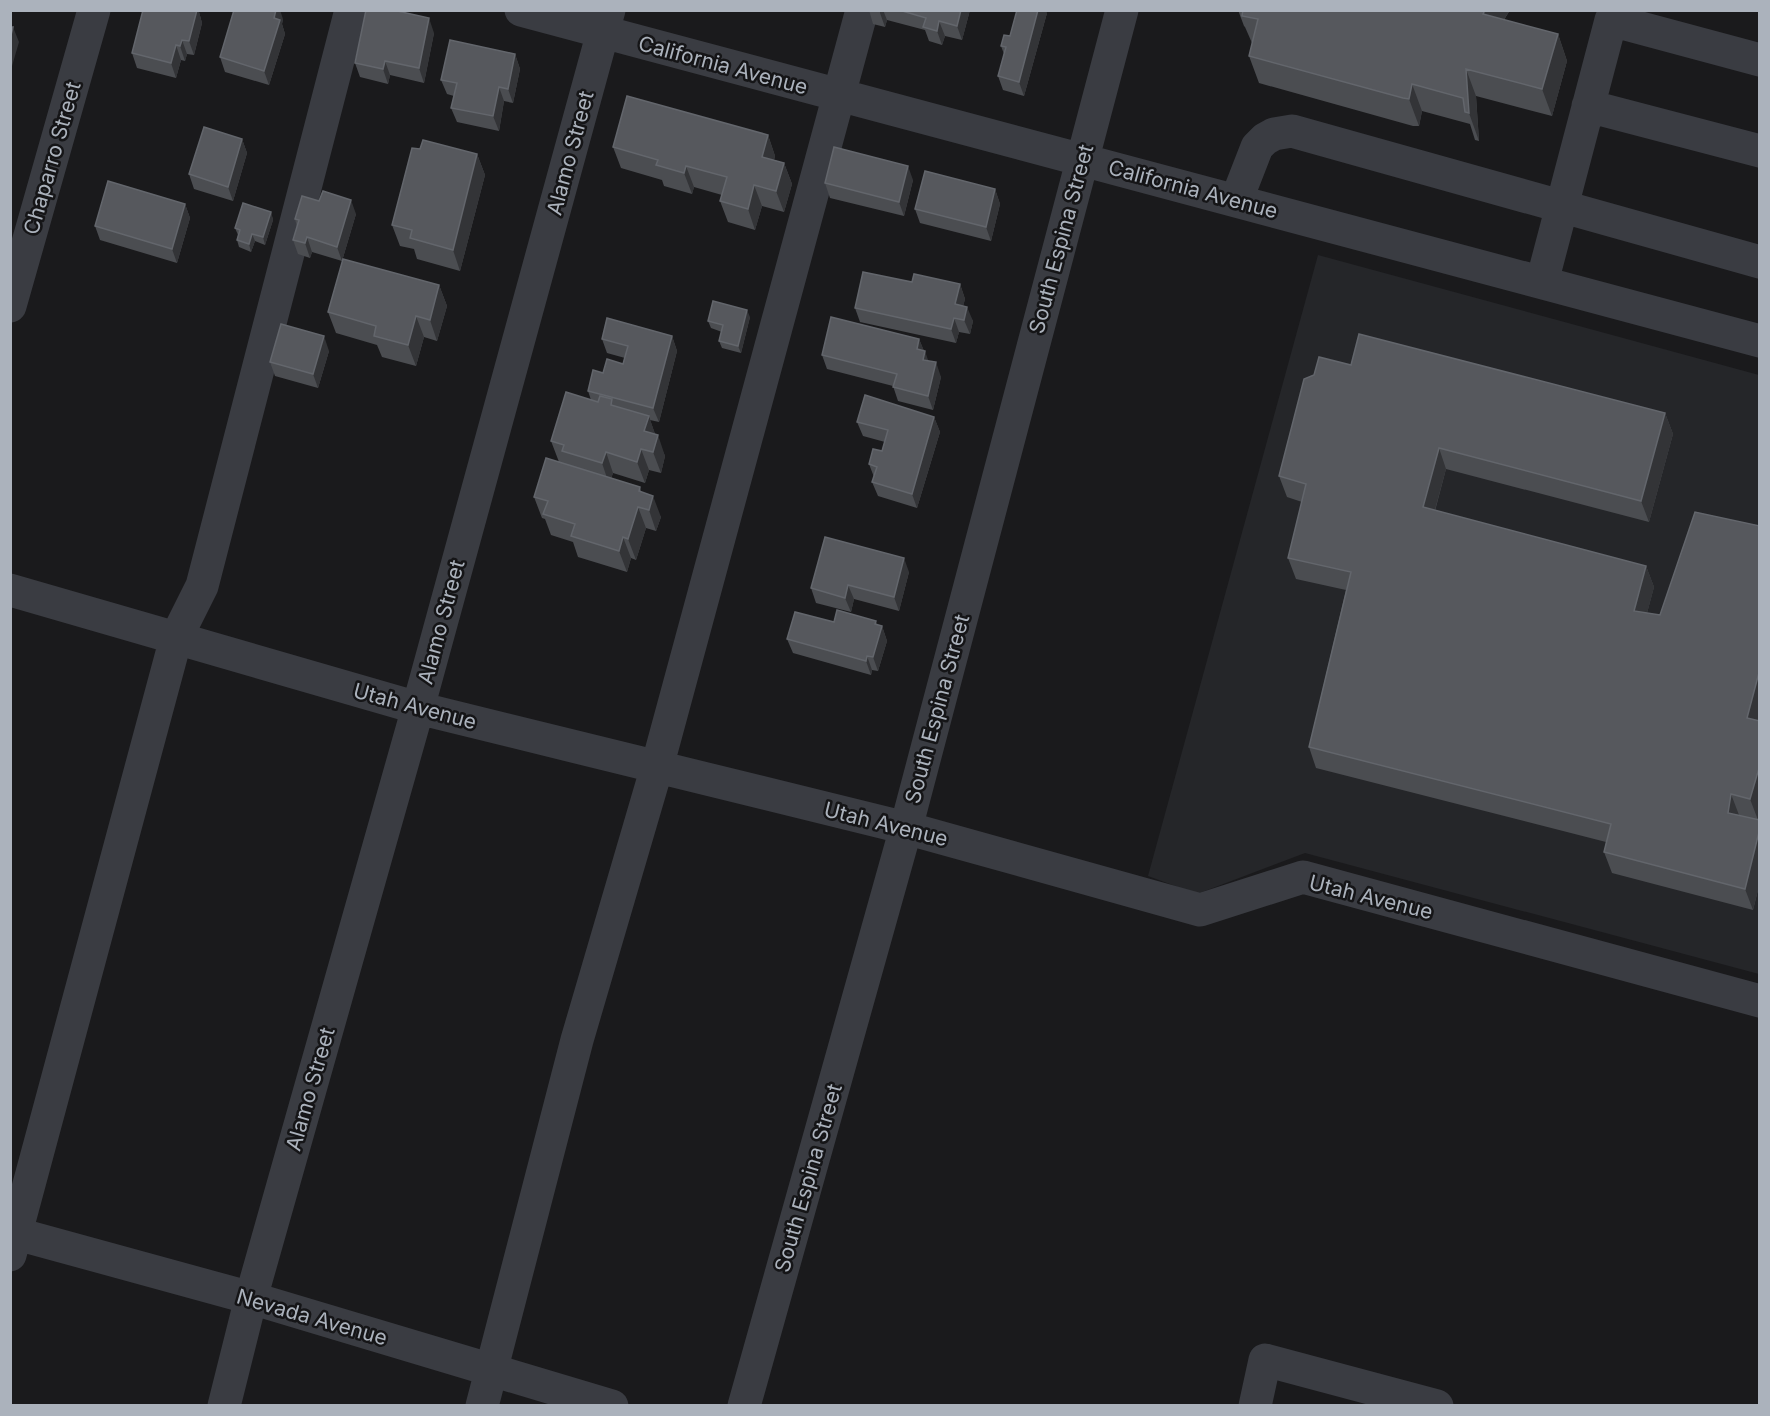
<svg xmlns="http://www.w3.org/2000/svg" width="1770" height="1416" viewBox="0 0 1770 1416" font-family="Inter,sans-serif">
<style>
.built{fill:#252629}
.lines{fill:none;stroke-linecap:round;stroke-linejoin:round}
.minor{stroke:#3a3c42;stroke-width:33}
.wall{fill:#4b4d51}
.shaded-wall{fill:#333437}
.building{fill:#56585d;stroke:#63666c;stroke-width:1.5}
.labels{text-anchor:middle;dominant-baseline:central;stroke-width:5;stroke-linejoin:round;paint-order:stroke}
.street-label{font-size:21px;fill:#abb2bc;stroke:#151517}
</style>
<rect width="100%" height="100%" fill="#1a1a1c"/>
<path class="built" d="M1318,255l441,120v599l-454,-121 -108,41 -49,-18z"/>
<g class="lines">
<path class="minor" d="M521,10l1239,331
M1588,106l172,45
M1236,201l21,-54 8,-8 9,-5 18,-3 468,131
M1542,282l69,-262 149,40
M10,306l84,-296
M10,590l408,118 488,120 294,82 103,-33 457,124
M10,1232l241,66 361,108
M10,1255l166,-617 26,-52 149,-576
M224,1406l27,-108 167,-590 191,-698
M482,1406l95,-366 80,-273 205,-757
M744,1406l162,-578 216,-818
M1255,1406l10,-46 172,46"/>
</g>
<path class="wall" d="M869,10h101l-8,30 -17,-4 -3,9 -13,-4 -4,-11 -38,-10 -2,7 -12,-3z
M1238,10h272l-6,10 54,14 9,27 -15,55 -76,-20 3,45 -4,-1 -5,-16 -48,-13 -3,15h-6l-154,-43 -10,-27 3,-13 -7,-16 -1,-1z
M199,12l3,11 -8,32 -7,-1 -2,7 -4,-1 -5,18 -39,-10 -5,-15z
M1047,13l-23,83 -21,-6 -5,-14 6,-22 -3,-8z
M283,19l-1,5 3,10 -16,51 -44,-13 -5,-15z
M434,33l-10,50 -34,-8 -2,9 -28,-7 -5,-14z
M515,54l5,15 -7,34 -9,-2 -5,30 -42,-9 -6,-14 3,-12 -7,-2 -6,-14z
M768,135l7,21 -1,4 10,3 8,21 -8,28 -22,-6 -7,24 -27,-8 -8,-21 2,-6 -28,-8 -2,7 -28,-8 -2,-6 -41,-12 -8,-21z
M242,139l5,14 -14,48 -39,-12 -5,-15z
M420,149l57,5 8,21 -25,96 -43,-12 -3,-10 -14,-3 -8,-21z
M913,180l-9,36 -74,-18 -5,-15z
M995,189l5,15 -9,37 -71,-18 -5,-14z
M185,204l5,14 -13,45 -77,-23 -5,-14z
M271,212l2,8 -8,25 -10,-4 -4,11 -12,-5 -2,-7 1,-5 -3,-7z
M356,214l-14,47 -30,-9 -2,6 -12,-4 -5,-14 4,-13 -2,-8z
M912,282l48,2 5,15 -2,7 10,15 -3,13 -11,-2 -3,11 -96,-21 -5,-14z
M439,285l8,21 -10,35 -13,-4 -8,29 -34,-9 -5,-12 -41,-12 -8,-21z
M750,317l-9,36 -19,-5 -3,-7 3,-9 -11,-4 -3,-7z
M672,336l5,15 -18,71 -9,-2 5,14 10,22 -4,17 -12,-3 -4,13 -32,-10 -2,6 29,8 1,5 20,25 -5,14 -10,-3 -10,32 -5,-2 -4,14 -49,-15 -5,-15 -22,-7 -6,-16 -3,-1 -8,-21 25,-35 -8,-21 40,-41 -3,-9 15,-18 20,-9 2,-6 -18,-5 -5,-14z
M919,339l9,22 13,16 -8,33 -35,-9 -5,-15 -66,-17 -5,-14z
M329,351l-11,37 -43,-12 -5,-14z
M1351,365l314,48 8,21 -24,88 -203,-53 -11,42 211,55 8,21 -7,26 13,2 100,-89v287l-2,6 2,1v62l-7,28 -141,-37 -8,-21 2,-10 -290,-74 -7,-21 37,-157 -50,-11 -8,-21 14,-56 -15,-5 -8,-21z
M934,417l6,15 -23,76 -39,-12 -6,-14 2,-5 -5,-13 13,-13 3,-9 -22,-6 -6,-14z
M909,572l-10,39 -45,-12 -3,13 -35,-9 -5,-15z
M834,622l43,3 5,1 5,15 -9,30 -6,-1 -1,5 -78,-22 -6,-14z"/>
<path class="shaded-wall" d="M192,10h7v2l3,11 -8,32 -5,-14z
M276,10h4l3,9 -1,5 3,10 -16,51 -5,-14z
M880,10h3l4,10 -2,7 -5,-14z
M961,10h9l-8,30 -5,-14z
M1038,10h8l1,3 -23,83 -5,-14z
M1485,10h25l-9,14 -18,-10z
M429,18l5,15 -10,50 -5,-15z
M939,21l6,15 -3,9 -5,-14z
M13,27l6,15 -9,31v-34z
M1558,34l9,27 -15,55 -10,-27z
M182,40l5,14 -2,7 -5,-15z
M176,45l5,15 -5,18 -5,-15z
M515,54l5,15 -7,34 -5,-14z
M385,61l5,14 -2,9 -5,-15z
M1466,69l10,27 3,45 -10,-28z
M1412,84l10,27 -3,15 -10,-27z
M499,87l5,14 -5,30 -6,-15z
M768,135l7,21 -6,22 -7,-21z
M242,139l5,14 -14,48 -5,-14z
M477,154l8,21 -25,96 -7,-21z
M784,163l8,21 -8,28 -8,-21z
M686,166l8,21 -2,7 -8,-21z
M908,166l5,14 -9,36 -5,-14z
M754,185l8,21 -7,24 -7,-21z
M995,189l5,15 -9,37 -5,-14z
M351,200l5,14 -14,47 -5,-14z
M185,204l5,14 -13,45 -5,-14z
M271,212l2,8 -8,25 -2,-8z
M252,234l3,7 -4,11 -2,-8z
M307,237l5,15 -2,6 -5,-15z
M960,284l5,15 -5,20 -5,-15z
M439,285l8,21 -10,35 -7,-21z
M967,307l6,14 -3,13 -6,-14z
M747,310l3,7 -9,36 -3,-7z
M416,316l8,21 -8,29 -8,-21z
M954,318l5,14 -3,11 -5,-14z
M324,336l5,15 -11,37 -5,-14z
M672,336l5,15 -18,71 -6,-14z
M919,339l6,14v-2l5,15 -7,-6 -6,-11z
M936,362l5,15 -8,33 -5,-14z
M1665,413l8,21 -24,88 -8,-21z
M649,416l7,21 -12,-6z
M934,417l6,15 -23,76 -5,-14z
M658,435l7,21 -4,17 -8,-21z
M1439,448l7,21 -16,59 -7,-21z
M641,449l8,21 -4,13 -8,-21z
M606,452l7,21 -4,11 -7,-21z
M653,496l8,21 -5,14 -7,-21z
M638,507l8,21 -10,32 -8,-21z
M623,537l8,21 -4,14 -8,-21z
M904,558l5,14 -10,39 -5,-14z
M1646,566l8,21 -12,45 -8,-21z
M848,585l6,14 -3,13 -6,-14z
M876,621l4,12 2,-7 5,15 -9,30 -5,-14 2,-33z
M867,656l5,14 -1,5 -5,-14z
M1759,669l1,49 -6,21 -7,-21z
M1760,765v48l-2,7 -8,-21z
M1731,794l8,21 -11,-2z
M1760,828v54l-7,28 -8,-21z"/>
<path class="building" d="M143,10h54l-8,31 -7,-1 -2,6 -4,-1 -5,18 -39,-10z
M234,10h42l-2,8 6,2 -16,51 -44,-14z
M366,10h27l36,8 -10,50 -34,-7 -2,8 -28,-6z
M899,10h62l-4,16 -18,-5 -2,10 -14,-4 3,-9z
M1017,10h21l-19,72 -21,-6 8,-29 -5,-1 3,-11 6,1z
M1243,10h242l-2,4 75,20 -16,55 -76,-20 3,44 -4,-1 -2,-14 -51,-14 -3,15 -6,-1 -154,-42 9,-37 -16,-3z
M10,27h3l-3,12z
M450,40l65,14 -7,35 -9,-2 -6,29 -42,-8 6,-25 -16,-3z
M627,96l141,39 -6,22 22,6 -8,28 -22,-6 -6,24 -28,-8 7,-24 -41,-11 -2,7 -28,-8 2,-5 -45,-13z
M204,127l38,12 -14,48 -39,-13z
M423,140l54,14 -24,96 -43,-12 2,-8 -20,-5 20,-77 8,1z
M834,147l74,19 -9,36 -74,-19z
M925,171l70,18 -9,38 -71,-18z
M108,181l77,23 -13,45 -77,-23z
M323,191l28,9 -14,47 -30,-10 -2,6 -12,-3 6,-20 -4,-1 7,-23 17,5z
M243,203l28,9 -8,25 -11,-3 -3,10 -12,-4 3,-10 -5,-2z
M343,259l96,26 -9,35 -14,-4 -8,29 -34,-9 2,-10 -48,-14z
M863,272l49,10 2,-8 46,10 -5,20 12,3 -3,13 -10,-2 -3,11 -96,-21z
M713,301l34,9 -9,36 -19,-5 4,-16 -15,-4z
M831,317l88,22 -2,10 8,2 -2,9 13,2 -8,34 -35,-9 4,-13 -75,-19z
M607,318l65,18 -19,72 -65,-17 5,-21 10,3 4,-14 16,5 5,-18 -26,-7z
M281,324l43,12 -11,38 -43,-12z
M1359,334l306,79 -24,88 -202,-53 -16,59 223,59 -12,45 26,4 35,-103 65,14v143l-13,49 13,3v44l-10,34 -19,-5 -3,19 32,7v8l-15,61 -141,-37 7,-28 -302,-77 42,-175 -63,-14 18,-74 -27,-8 25,-97 10,-4 5,-18 32,8z
M566,392l32,10 2,-6 12,3 -1,6 38,11 -5,15 14,4 -5,17 -12,-3 -4,13 -31,-10 -4,11 -40,-12 2,-6 -13,-4z
M865,395l69,22 -22,77 -40,-12 5,-15 -8,-3 4,-15 9,2 6,-21 -31,-8z
M546,458l94,29 -1,4 14,5 -4,14 -11,-3 -10,32 -5,-2 -4,14 -48,-15 4,-12 -32,-10 5,-13 -14,-4z
M825,537l79,21 -10,39 -46,-12 -3,13 -34,-10z
M837,610l39,11 -1,3 7,2 -9,31 -6,-1 -1,5 -79,-22 8,-27 39,10z"/>
<g class="labels">
<g class="street-label">
<text transform="translate(723 65) rotate(15)">California Avenue</text>
<text transform="translate(570 153) rotate(-75)">Alamo Street</text>
<text transform="translate(52 158) rotate(-74)">Chaparro Street</text>
<text transform="translate(1193 189) rotate(15)">California Avenue</text>
<text transform="translate(1061 239) rotate(-75)">South Espina Street</text>
<text transform="translate(441 622) rotate(-75)">Alamo Street</text>
<text transform="translate(415 706) rotate(15)">Utah Avenue</text>
<text transform="translate(937 709) rotate(-75)">South Espina Street</text>
<text transform="translate(886 824) rotate(14)">Utah Avenue</text>
<text transform="translate(1371 897) rotate(14)">Utah Avenue</text>
<text transform="translate(310 1089) rotate(-74)">Alamo Street</text>
<text transform="translate(808 1178) rotate(-74)">South Espina Street</text>
<text transform="translate(312 1317) rotate(16)">Nevada Avenue</text>
</g>
</g>
<rect width="1770" height="1416" fill="none" stroke="#abb2bc" stroke-width="24"/>
</svg>
